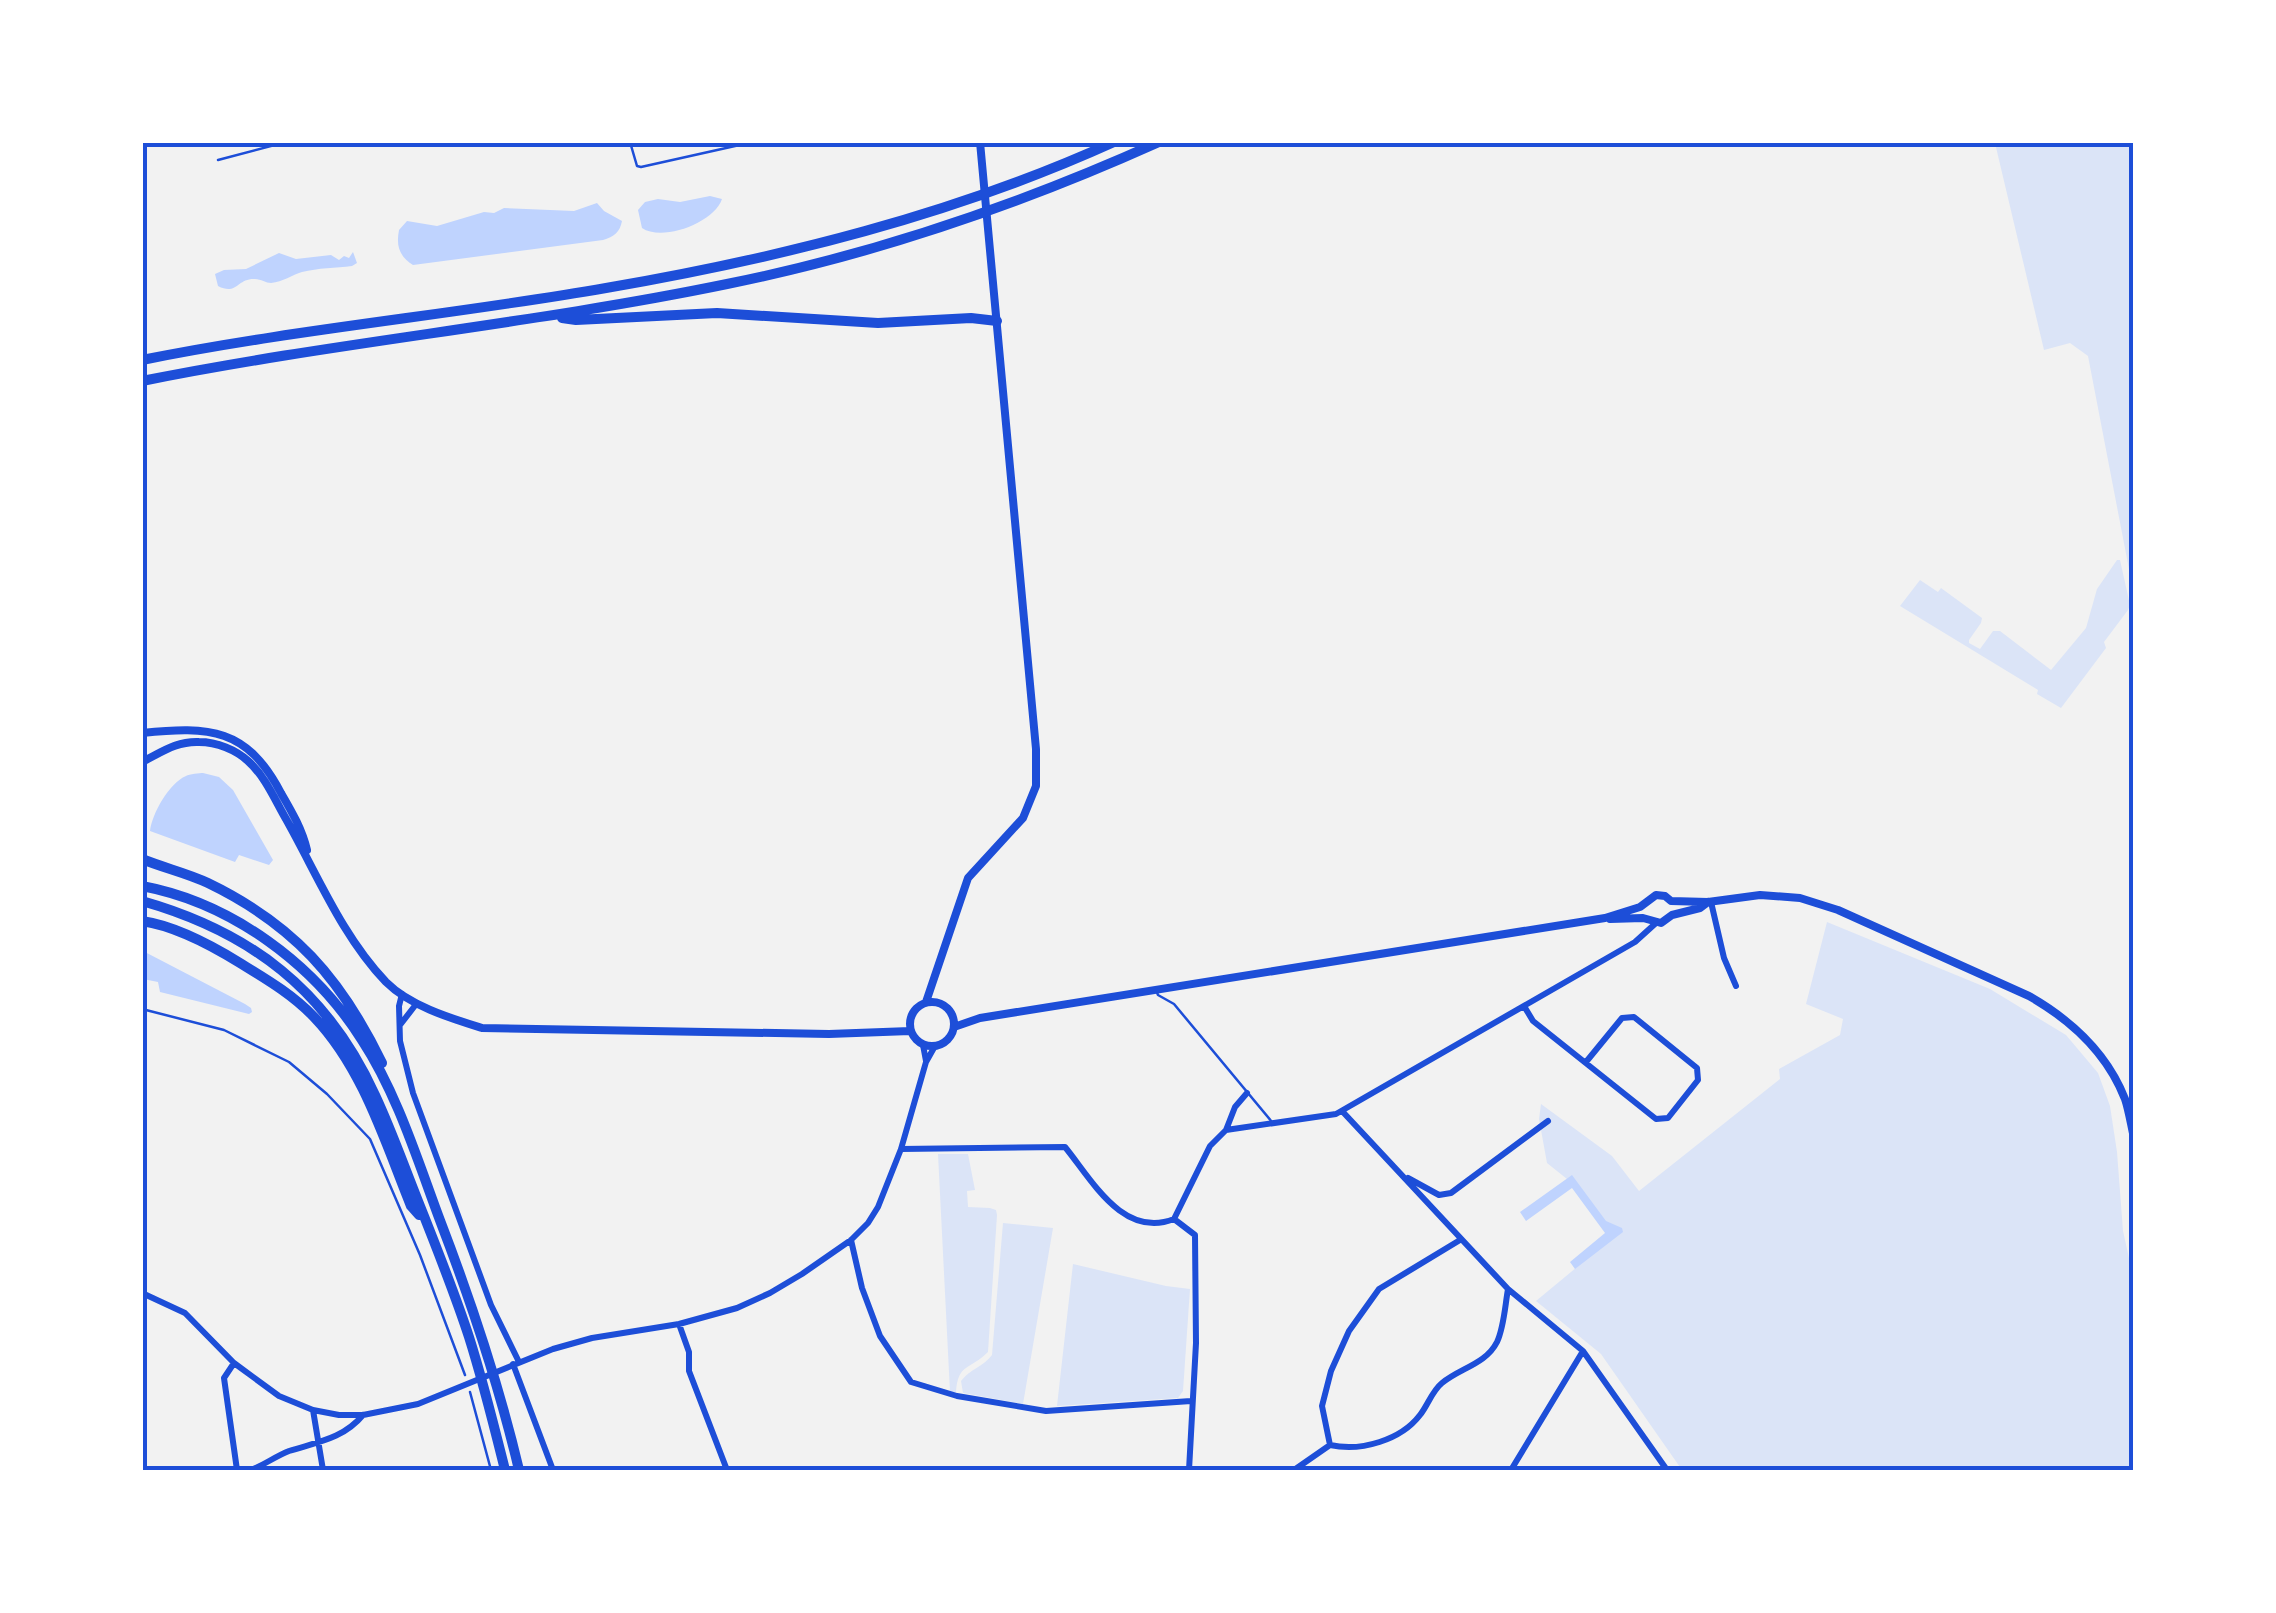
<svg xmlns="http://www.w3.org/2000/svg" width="2276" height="1613" viewBox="0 0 2276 1613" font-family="'Alegreya Sans',sans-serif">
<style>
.green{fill:#dbe4f7}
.water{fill:#bfd3fe}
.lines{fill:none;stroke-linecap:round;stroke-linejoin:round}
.path{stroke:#1d4ed8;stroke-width:2.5}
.service{stroke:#1d4ed8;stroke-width:2.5}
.minor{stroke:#1d4ed8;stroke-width:6}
.tertiary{stroke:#1d4ed8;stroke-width:8}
.primary{stroke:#1d4ed8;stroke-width:10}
.trunk{stroke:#1d4ed8;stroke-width:10}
.neatline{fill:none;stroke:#1d4ed8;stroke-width:4}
</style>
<rect width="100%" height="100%" fill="#f2f2f2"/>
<path class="green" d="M1995,143h138v447l-45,-234 -18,-13 -26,7z
M2117,560h3l10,45 -2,5 -24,32 2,6 -45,60 -24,-14 1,-4 -138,-84 20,-26 18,12 3,-4 41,30 -1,5 -12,17v3l11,6 13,-18h7l51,39 35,-42 11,-39z
M1827,922l163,67 76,46 32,38 12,33 7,46 6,79 10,45v194h-451l-81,-116 -65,-53 76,-63 -40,-55 -25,-20 -8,-44 2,-15 71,52 27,35 141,-112 -1,-10 61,-34 3,-16 -37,-15z
M938,1154h30l7,36 -8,1 1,16 22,1 6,2 1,5 -9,137c-18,18 -30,11 -32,40h-6z
M1003,1223l50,5 -30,176 -60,-11 -2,-12c8,-11 23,-15 31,-26z
M1073,1264l93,22 24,3 -7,102 -5,7 -121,8z"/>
<path class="water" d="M710,196l12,3c-8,24 -60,43 -80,29l-4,-18 7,-8 13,-3 22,3z
M597,203l7,8 18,10c-2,11 -8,16 -19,19l-190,25c-14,-9 -17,-19 -14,-35l8,-9 30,5 47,-14 10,1 10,-5 70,3z
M353,252l4,11 -5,3c-16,2 -34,2 -50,6 -10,3 -19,10 -31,11 -5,0 -10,-4 -16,-4 -18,-1 -18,17 -37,7l-3,-12 9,-4 22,-1 33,-16 17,6 35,-4 8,5 5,-4 5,2z
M203,773l16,4 14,13 40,70 -4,5 -30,-10 -4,7 -85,-31c2,-17 19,-48 36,-55 3,-2 14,-3 17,-3z
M143,951l102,53 6,4 1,4 -3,2 -89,-22 -2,-10 -15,-3z
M1572,1175l34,46 16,7 1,4 -48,37 -5,-7 35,-29 -33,-45 -46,33 -6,-9z"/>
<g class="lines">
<path class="path" d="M142,1009l82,21 65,32 38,32 43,45 50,116 45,120
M470,1392l21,78"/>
<path class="service" d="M630,142l7,24 4,1 112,-25
M218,160l68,-18
M1156,990l2,5 16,9 98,118"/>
<path class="minor" d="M1711,902l13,56 12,28
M402,994l-3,12 1,35 13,52 78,212 28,57
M1524,1006l9,15 123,98 12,-1 30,-38 -1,-12 -63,-51 -12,1 -36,44
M400,1025l17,-22
M923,1045l3,16
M1342,1111l166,178 75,62 84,119
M1226,1130l9,-23 12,-14
M901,1149l164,-2c27,33 58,92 109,72l36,-73 16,-16 110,-16 299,-172 21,-19
M1408,1178l31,17 12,-2 97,-72
M1174,1219l21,16 1,108 -7,127
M851,1240l11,48 18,48 31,46 46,14 89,15 145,-10
M142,1293l43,20 49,50 45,33 34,14 26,5h24l55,-11 135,-55 39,-11 87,-14 58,-16 33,-15 32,-19 49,-34 17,-17 10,-16 23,-58 25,-87 9,-16
M679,1324l10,28v19l38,99
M234,1363l-10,15 13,92
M513,1364l40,106
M313,1410l10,60
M1330,1445l-8,-39 9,-35 18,-40 30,-42 81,-49
M251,1470c13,-5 25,-14 38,-19 28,-9 54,-12 74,-36
M1294,1470l36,-25c31,7 71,-5 90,-30 8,-10 12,-24 22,-32 18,-15 44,-19 55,-41 7,-15 8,-36 11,-53
M1511,1470l72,-119"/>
<path class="tertiary" d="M142,733c68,-7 105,-5 139,60 11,19 21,36 26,57
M142,762c20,-10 35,-21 57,-20 18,0 37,8 49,19 17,15 27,39 38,58 31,55 56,117 100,163 24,24 64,36 96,46l347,6 81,-3
M1610,919l33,-1 18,5 11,-8 28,-7 8,-6
M910 1024a22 22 0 1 1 44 0a22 22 0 1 1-44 0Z
M926,1002l42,-124 55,-60 13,-32v-37l-56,-607
M954,1027l26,-9 625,-100 35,-11 16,-12 9,1 6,5 37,1 52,-7 40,3 38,12 191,86c42,24 78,57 96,103 4,12 6,26 9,39"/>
<path class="primary" d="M142,859c22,9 45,14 66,24 85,41 133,95 174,180
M142,886c90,17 172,78 220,154 36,55 56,122 79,183 31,81 58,162 78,247
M142,901c109,31 185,89 233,194 16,34 29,71 43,106 18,45 36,90 51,136 14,44 25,89 36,133
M142,921c34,5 69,24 98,42 26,16 52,31 74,54 49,51 71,125 97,189l8,9"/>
<path class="trunk" d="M562,318l14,2 141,-7 161,10 93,-5 26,3
M142,360c154,-31 310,-45 464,-72 174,-30 347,-73 508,-146
M142,381c194,-39 391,-57 585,-97 149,-30 294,-80 432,-142"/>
</g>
<rect width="2276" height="1613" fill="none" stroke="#ffffff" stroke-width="290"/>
<rect x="145" y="145" width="1986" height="1323" class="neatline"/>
</svg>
